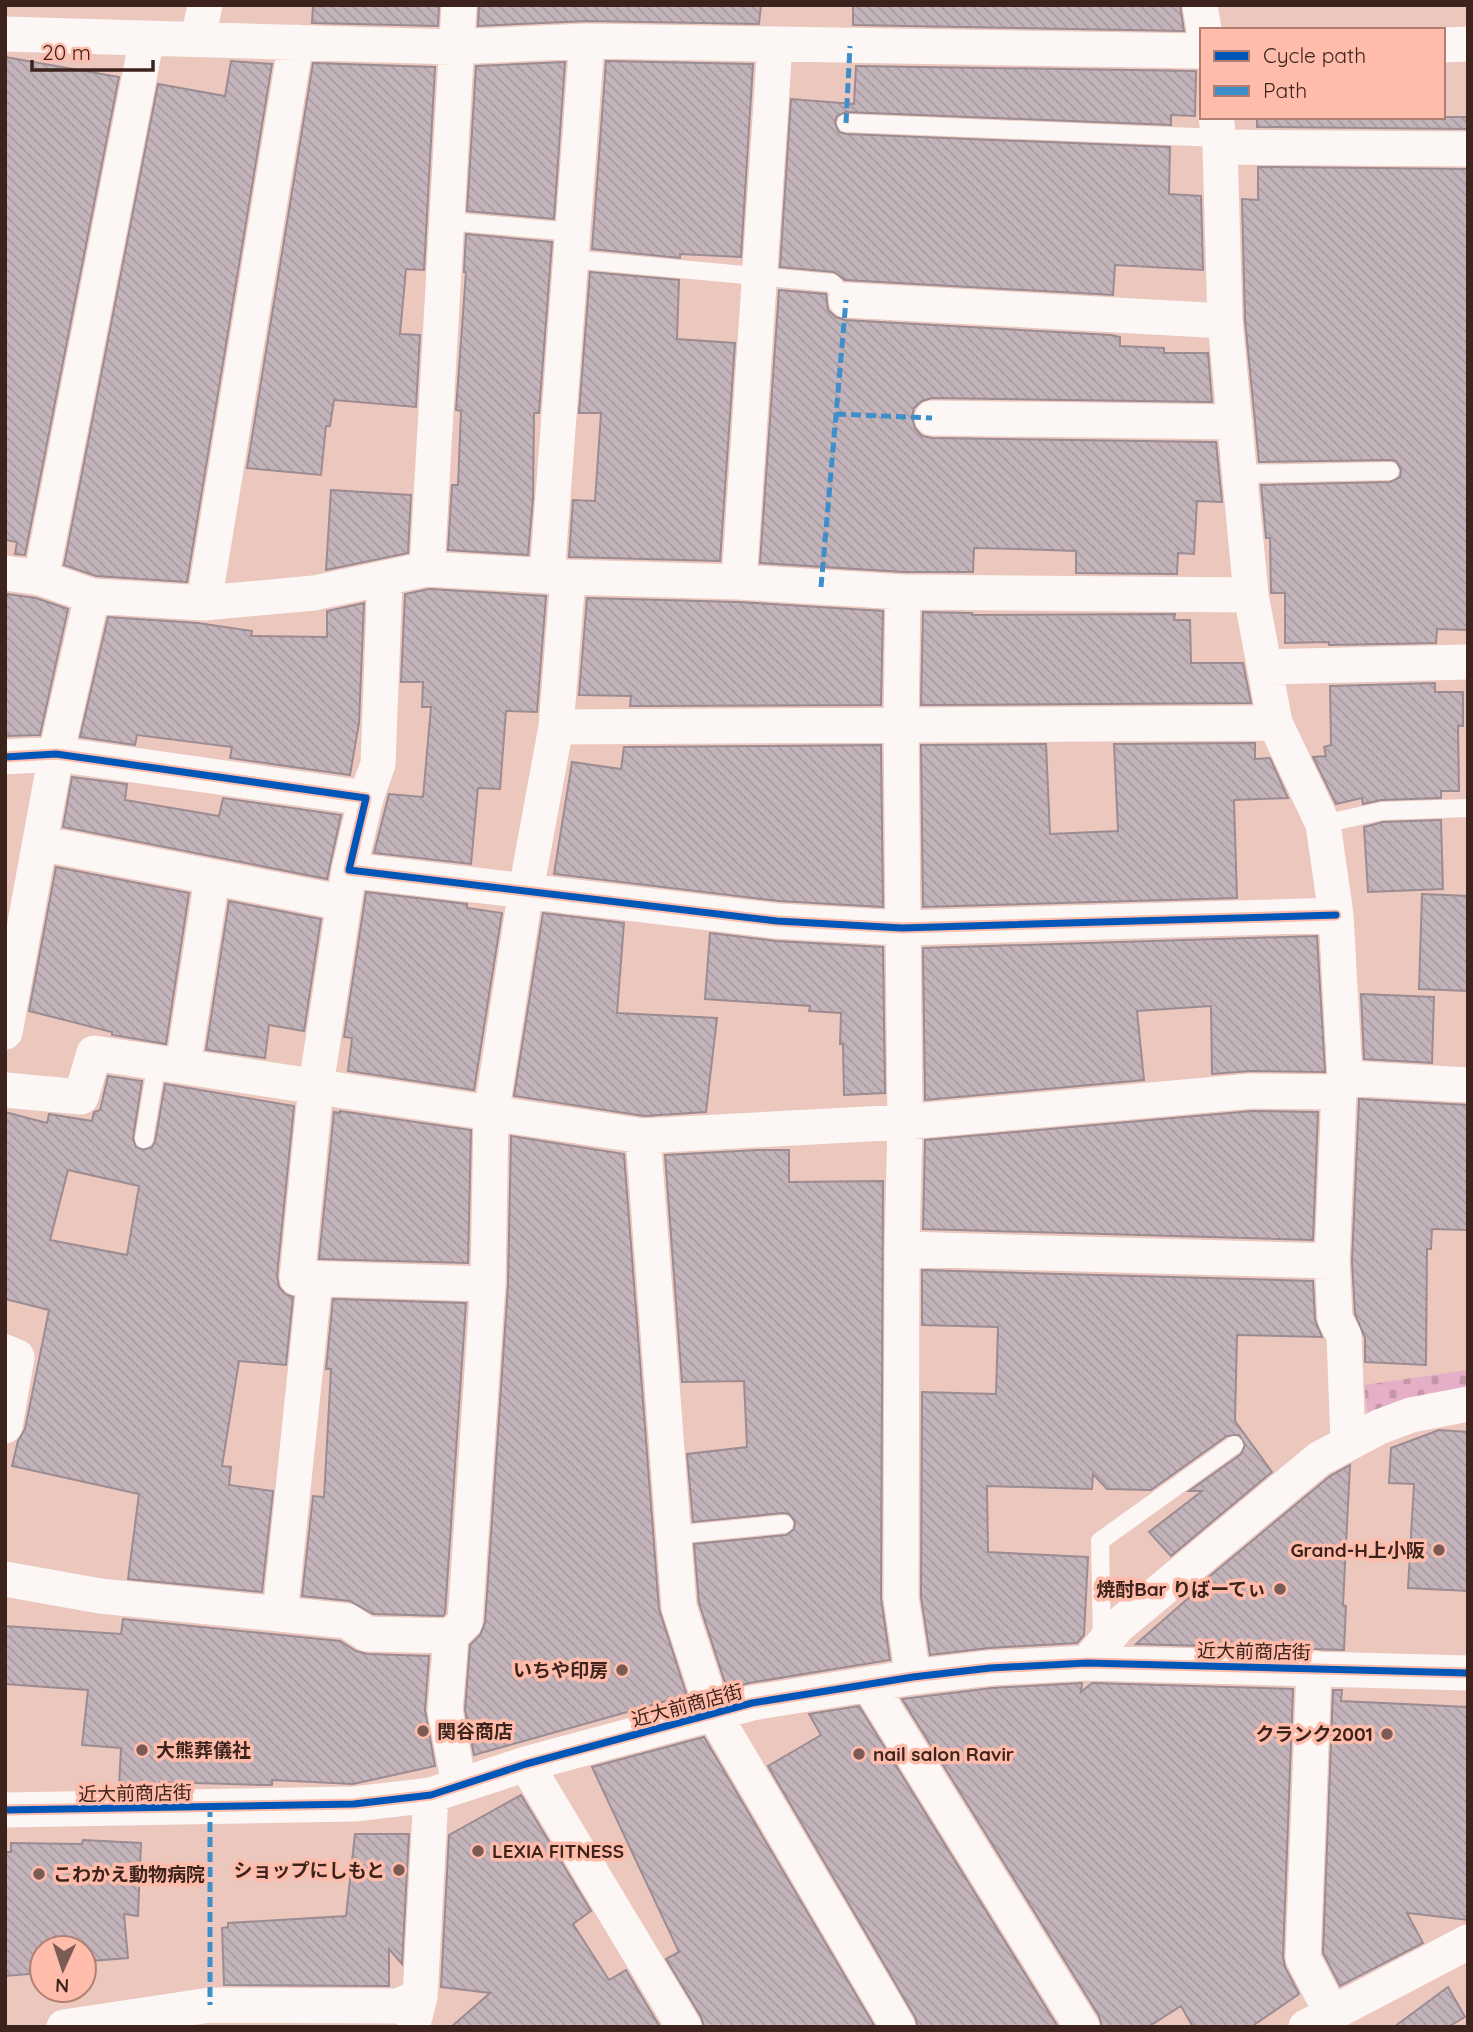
<svg xmlns="http://www.w3.org/2000/svg" width="1473" height="2032" viewBox="0 0 1473 2032" font-family="Quicksand,'Noto Sans JP',sans-serif">
<style>
.cemetery{fill:url(#cemetery-stones)}
.building{fill:url(#building-back-hatch);stroke:#9c8c91;stroke-width:2;fill-rule:evenodd}
.lines{fill:none;stroke-linecap:round;stroke-linejoin:round}
.lane{stroke:#fcf7f5;stroke-width:18}
.street{stroke:#fcf7f5;stroke-width:35}
.quiet{stroke:#3e8eca;stroke-width:5;stroke-dasharray:10 5;stroke-linecap:butt}
.cycleway-casing{stroke:#ffbcab;stroke-width:11}
.cycleway{stroke:#0057b8;stroke-width:7}
.poi-dot{fill:#7a5c55;stroke:#ffbcab;stroke-width:2.5}
.labels{text-anchor:middle;dominant-baseline:central;stroke-width:7;stroke-linejoin:round;paint-order:stroke}
.poi-label{font-size:19px;font-weight:bold;fill:#3c231c;stroke:#ffbcab;text-anchor:end}
.street-label{font-size:19px;fill:#3c231c;stroke:#ffbcab}
</style>
<defs>
<pattern id="cemetery-stones" width="16" height="16" patternUnits="userSpaceOnUse" patternTransform="scale(1.75)"><rect width="16" height="16" fill="#e6afc8"/><path d="M2 7V4a2 2 0 0 1 4 0v3zM10 15v-3a2 2 0 0 1 4 0v3z" fill="#c696ab"/></pattern>
<pattern id="building-back-hatch" width="6" height="6" patternUnits="userSpaceOnUse" patternTransform="scale(1.75)"><rect width="6" height="6" fill="#c2b4ba"/><path d="M-1 5l2 2M0 0l6 6M5-1l2 2" fill="none" stroke="#a89a9f"/></pattern>
</defs>
<rect width="100%" height="100%" fill="#ecc7be"/>
<path class="cemetery" d="M1468,1370v27l-100,19 -4,-31z"/>
<path class="building" d="M313,5h126l-1,21 -126,-3z
M479,5h282l-2,19 -172,-3 -109,5z
M853,5h327l4,26 -331,-6z
M5,57l114,20 -94,478 -10,-1 2,-12 -12,-2z
M231,61l41,3 -85,518 -91,-6 -32,-11 94,-481 67,12z
M606,61l147,3 -12,193 -61,-3v4l-88,-9z
M565,62l-11,157 -87,-8 9,-145z
M313,63l122,4 -11,203 -18,-1 -6,65 20,1 -4,72 -82,-7 -4,26h-4l-5,49 -74,-7z
M856,66l340,5 -1,45 -24,-1v10l-325,-13 -9,4 -2,7 4,9 7,2 324,13 -1,47 32,2 2,74 -88,-5 -2,30 -268,-15 -11,-8 -54,-5 11,-168 63,5z
M1257,117h211v12l-211,-2z
M1258,167l210,2v461l-31,-1 -1,14 -107,2v-3l-44,1v-50h-14l-1,-55h-4l-5,-53 129,-3 10,-5 1,-7 -5,-9 -6,-1 -131,2 -14,-142 -3,-121 16,1z
M466,234l86,8 -13,171h-5l-1,85 -5,57 -80,-5 4,-65h6l3,-74 -5,-1 10,-138h-2z
M590,272l89,8 -2,59 58,4 -15,218 -151,-4 4,-57 22,1 6,-88h-22z
M779,290l47,4 2,16 8,7 9,3 266,15 9,2v9l44,2v5h44l4,49 -280,-4 -10,3 -8,7 -2,9 3,11 7,8 10,2 284,4 6,60 -25,-1 -3,53 -16,-1 -1,21 -101,-1v-22l-57,-2 -45,-1 -1,24h-69l-144,-9z
M331,490l80,5 -3,58 -82,17z
M429,589l117,7 -9,116 -31,-1 -6,78 -22,-1 -7,76 -97,-11 15,-59 34,3 8,-90h-9l1,-25h-22l4,-88z
M7,594l29,4 32,11 -28,126 -35,1v-132z
M587,598l151,4 145,9 -2,94 -251,1 1,-10 -52,-1z
M364,603l-5,120 -9,52 -120,-17 2,-11 -95,-12 -2,10 -55,-8 28,-120 90,6 54,8 -1,5 76,1v-26z
M923,612l49,1v2l203,-1 -1,6h16l1,43h52l8,40 -330,2z
M1435,683v9h28v34h-5l1,65h-18v7l-60,2 -18,4 -1,-6 -26,6 -23,-47 13,-1 -2,-9 7,-2 -1,-59z
M1255,743v16l15,-1 18,40 -54,2 3,98 -314,9 -2,-162 125,-1 4,90 68,-3 -4,-87z
M881,745l2,162 -104,-6 -225,-27 18,-112 49,7 3,-22z
M72,777l55,7 -2,16 94,16 4,-18 118,17 -14,64 -264,-52z
M1441,820l2,69 -75,3 -4,-65 19,-5z
M56,867l133,26 -23,151 -54,-9v-3l-83,-21z
M366,892l101,12v4l35,5 -28,177 -126,-19 4,-33 -8,-1z
M1422,894l46,2v95l-49,-2z
M229,901l92,18 -17,112 -35,-6 -4,33 -59,-8z
M543,913l81,10 -7,90 100,5 -11,94 -62,4 -130,-20z
M710,933l66,8 107,6 2,146 -41,2 -1,-51h-3l1,-31 -32,-2 1,-5 -105,-7z
M1317,936l8,136 -74,-1 -39,3 -1,-68 -74,5 7,69 -219,20 -2,-152z
M1361,994l73,3 -2,66 -68,-4z
M108,1076l34,5 -9,57 3,9 7,3 9,-3 3,-5 10,-58 129,22 -17,170 2,11 6,7 8,3 -7,68 -47,-4 -17,105 9,1 -2,18 44,6 -11,101 -134,-13 11,-85 -127,-28 6,-25 7,-12 24,-119 -44,-11v-187l42,11 2,-9 43,7 2,-9 6,-2zM68,1170l71,16 -12,69 -77,-15z
M1359,1099l109,6v125l-36,-1 -1,20h-4l-1,116 -61,-3v-24l-10,-24 -3,-53z
M340,1111l131,19 -3,133 -149,-4 15,-147 6,1z
M1252,1111l66,1 -5,128 -390,-11 2,-89z
M511,1136l113,18 35,455 29,90 -16,5 -2,-4 -196,55 -9,-45 5,-65 10,-10 5,-12 23,-338z
M758,1150h31v32l94,-1 -2,417 9,62 -141,23 -22,6 -28,-86 -5,-59 92,-9 8,-6 1,-7 -6,-8 -6,-1 -90,9 -6,-68 60,-7 -3,-66 -62,1 -17,-227z
M922,1270l391,11 2,39 7,17 -85,-2 -2,86 37,51 -101,84 -22,-24 53,-41h-13l52,-37 4,-9 -6,-10 -12,1 -76,54 -44,-1 -14,-15 -1,15 -105,-3 1,66 100,5 -4,78 -7,8 -88,5 -59,7 -9,-58 1,-205 74,2 2,-67 -76,-2z
M333,1299l133,4 -21,310 -2,3 -70,-2 -23,-13 -48,-5 11,-100 11,1 7,-128h-5z
M1439,1430l29,2v159l-60,-3 6,-104 -25,-1 2,-35z
M1350,1465l-7,140 3,1 -2,44 -208,-6 65,-57 -2,-2 131,-109z
M123,1619l217,22 16,10 11,3 62,2 -4,54 10,56 -82,18 -81,-4v5h-10l-102,-3v5l-41,-1 2,-38 -39,-3 6,-55 -83,-6v-58l116,8z
M1082,1683l-1,9 11,-9 201,6 -10,268 2,10 14,27 -48,33h-58l-12,-21 -33,21h-46l-3,-11 -197,-317 90,-11z
M1333,1690h9l-1,11 127,6v213l-61,-7 16,30 -83,43 -17,-33z
M859,1706l199,321h-140l-3,-10 -147,-251 53,-31 -12,-21z
M704,1737l171,290h-171l-3,-10 -35,-58 13,-7 -87,-185z
M521,1795l70,116 -18,13 36,56 17,-10 34,57h-209l39,-34 -49,-6 8,-152z
M355,1834h54l-7,130 -13,-15v37l-165,-1 -2,-57 6,-1v-4l118,-7z
M83,1840l58,3 -3,73 -14,-2 4,44 -37,3v8l-7,1v-22h-42v25l-37,3v-124h6v-9l71,1z
M1448,1987l17,30 -17,10h-54z"/>
<g class="lines">
<path class="lane" d="M846,123l373,15
M446,221l127,11
M571,259l261,24 14,17
M1240,474l150,-3
M1323,824l59,-13 86,-3
M144,1139l13,-77
M674,1535l110,-11
M1102,1642l-2,-101 134,-96"/>
<path class="street" d="M459,5l-32,564 141,8 171,5 164,10 348,3
M1200,5l4,25
M5,34l450,13 132,-6 615,10
M198,39l7,-34
M1443,45l25,-1
M1216,117l4,30 5,174 26,274 24,128 48,101 13,91 9,163 -6,14 -7,169 3,58 9,17 4,106
M1220,147l248,2
M846,300l379,21
M932,418l303,4
M5,573l36,5 51,18 112,7 110,-10 113,-24
M547,576l40,-535
M41,578l106,-540
M739,582l36,-538
M903,592l-2,132 4,398 -3,127 -1,349 12,79
M204,603l92,-561
M1265,667l203,-5
M556,727l719,-4
M5,757l51,-3 310,44 -17,72 428,51 125,7 434,-13
M366,798l12,-34 7,-186
M40,843l304,60
M349,870l-33,216 -19,192 191,6
M5,1032l51,-278 36,-158
M183,1066l29,-188
M1345,1078l123,7
M5,1090l76,7 13,-44 549,83 262,-14 346,-31 88,1
M643,1136l36,471 35,107 184,313
M902,1249l430,12
M315,1278l-35,336 67,7 20,13 84,2
M5,1352l12,5 -12,69
M5,1579l95,17 180,18
M1087,1663l31,-37 201,-167 60,-32 32,-12 57,-11
M1314,1668l-11,290 28,54
M870,1686l212,341
M526,1764l158,263
M459,1784l-14,-73 6,-75 14,-14 23,-338 3,-169 35,-225 30,-163 12,-150
M5,1810l349,-6 77,-9 95,-31 226,-61 161,-26 77,-9 97,-5 381,10
M414,2020l6,-23 11,-202
M64,2027l146,-22 187,1 23,-9
M1306,2027l162,-85"/>
<path class="quiet" d="M846,123l4,-77
M836,414l96,4
M821,587l25,-287
M210,1807v198"/>
<g class="cycleway-casing">
<path id="cycleway" d="M5,757l51,-3 310,44 -17,72 428,51 125,7 434,-13
M5,1810l349,-6 77,-9 95,-31 226,-61 161,-26 77,-9 97,-5 381,10"/>
</g>
<use href="#cycleway" class="cycleway"/>
</g>
<g class="poi-dot">
<circle cx="1439" cy="1550" r="7"/>
<circle cx="1280" cy="1589" r="7"/>
<circle cx="622" cy="1670" r="7"/>
<circle cx="423" cy="1731" r="7"/>
<circle cx="1387" cy="1734" r="7"/>
<circle cx="142" cy="1750" r="7"/>
<circle cx="859" cy="1754" r="7"/>
<circle cx="478" cy="1851" r="7"/>
<circle cx="399" cy="1870" r="7"/>
<circle cx="39" cy="1874" r="7"/>
</g>
<g class="labels">
<g class="poi-label">
<text x="1425" y="1550">Grand-H上小阪</text>
<text x="1266" y="1589">焼酎Bar りばーてぃ</text>
<text x="608" y="1670">いちや印房</text>
<text x="437" y="1731" text-anchor="start">関谷商店</text>
<text x="1373" y="1734">クランク2001</text>
<text x="156" y="1750" text-anchor="start">大熊葬儀社</text>
<text x="873" y="1754" text-anchor="start">nail salon Ravir</text>
<text x="492" y="1851" text-anchor="start">LEXIA FITNESS</text>
<text x="385" y="1870">ショップにしもと</text>
<text x="53" y="1874" text-anchor="start">こわかえ動物病院</text>
</g>
<g class="street-label">
<text transform="translate(1254 1651) rotate(1)">近大前商店街</text>
<text transform="translate(687 1705) rotate(-15)">近大前商店街</text>
<text transform="translate(135 1793) rotate(-1)">近大前商店街</text>
</g>
</g>
<rect width="1473" height="2032" fill="none" stroke="#3c231c" stroke-width="14"/>
<rect x="1200" y="28" width="245" height="91" fill="#ffbcab" stroke="#b17f72" stroke-width="2"/>
<rect x="1214" y="51" width="35" height="10" fill="#0057b8" stroke="#b17f72" stroke-width="2"/>
<text x="1263" y="63" font-size="21" fill="#3c231c">Cycle path</text>
<rect x="1214" y="86" width="35" height="10" fill="#3e8eca" stroke="#b17f72" stroke-width="2"/>
<text x="1263" y="98" font-size="21" fill="#3c231c">Path</text>
<g transform="translate(63 1969) rotate(183)"><circle r="33" fill="#ffbcab" stroke="#b17f72" stroke-width="2"/>
<path d="M0-5L12 26L0 18L-12 26Z" fill="#7a5c55"/>
<text y="-10" font-size="19" font-weight="bold" text-anchor="middle" fill="#3c231c">N</text>
</g>
<path d="M32 60v10h121v-10" fill="none" stroke="#3c231c" stroke-width="3.5"/>
<text x="42" y="60" font-size="21" fill="#3c231c" stroke="#ffbcab" stroke-width="5" paint-order="stroke">20 m</text>
</svg>
